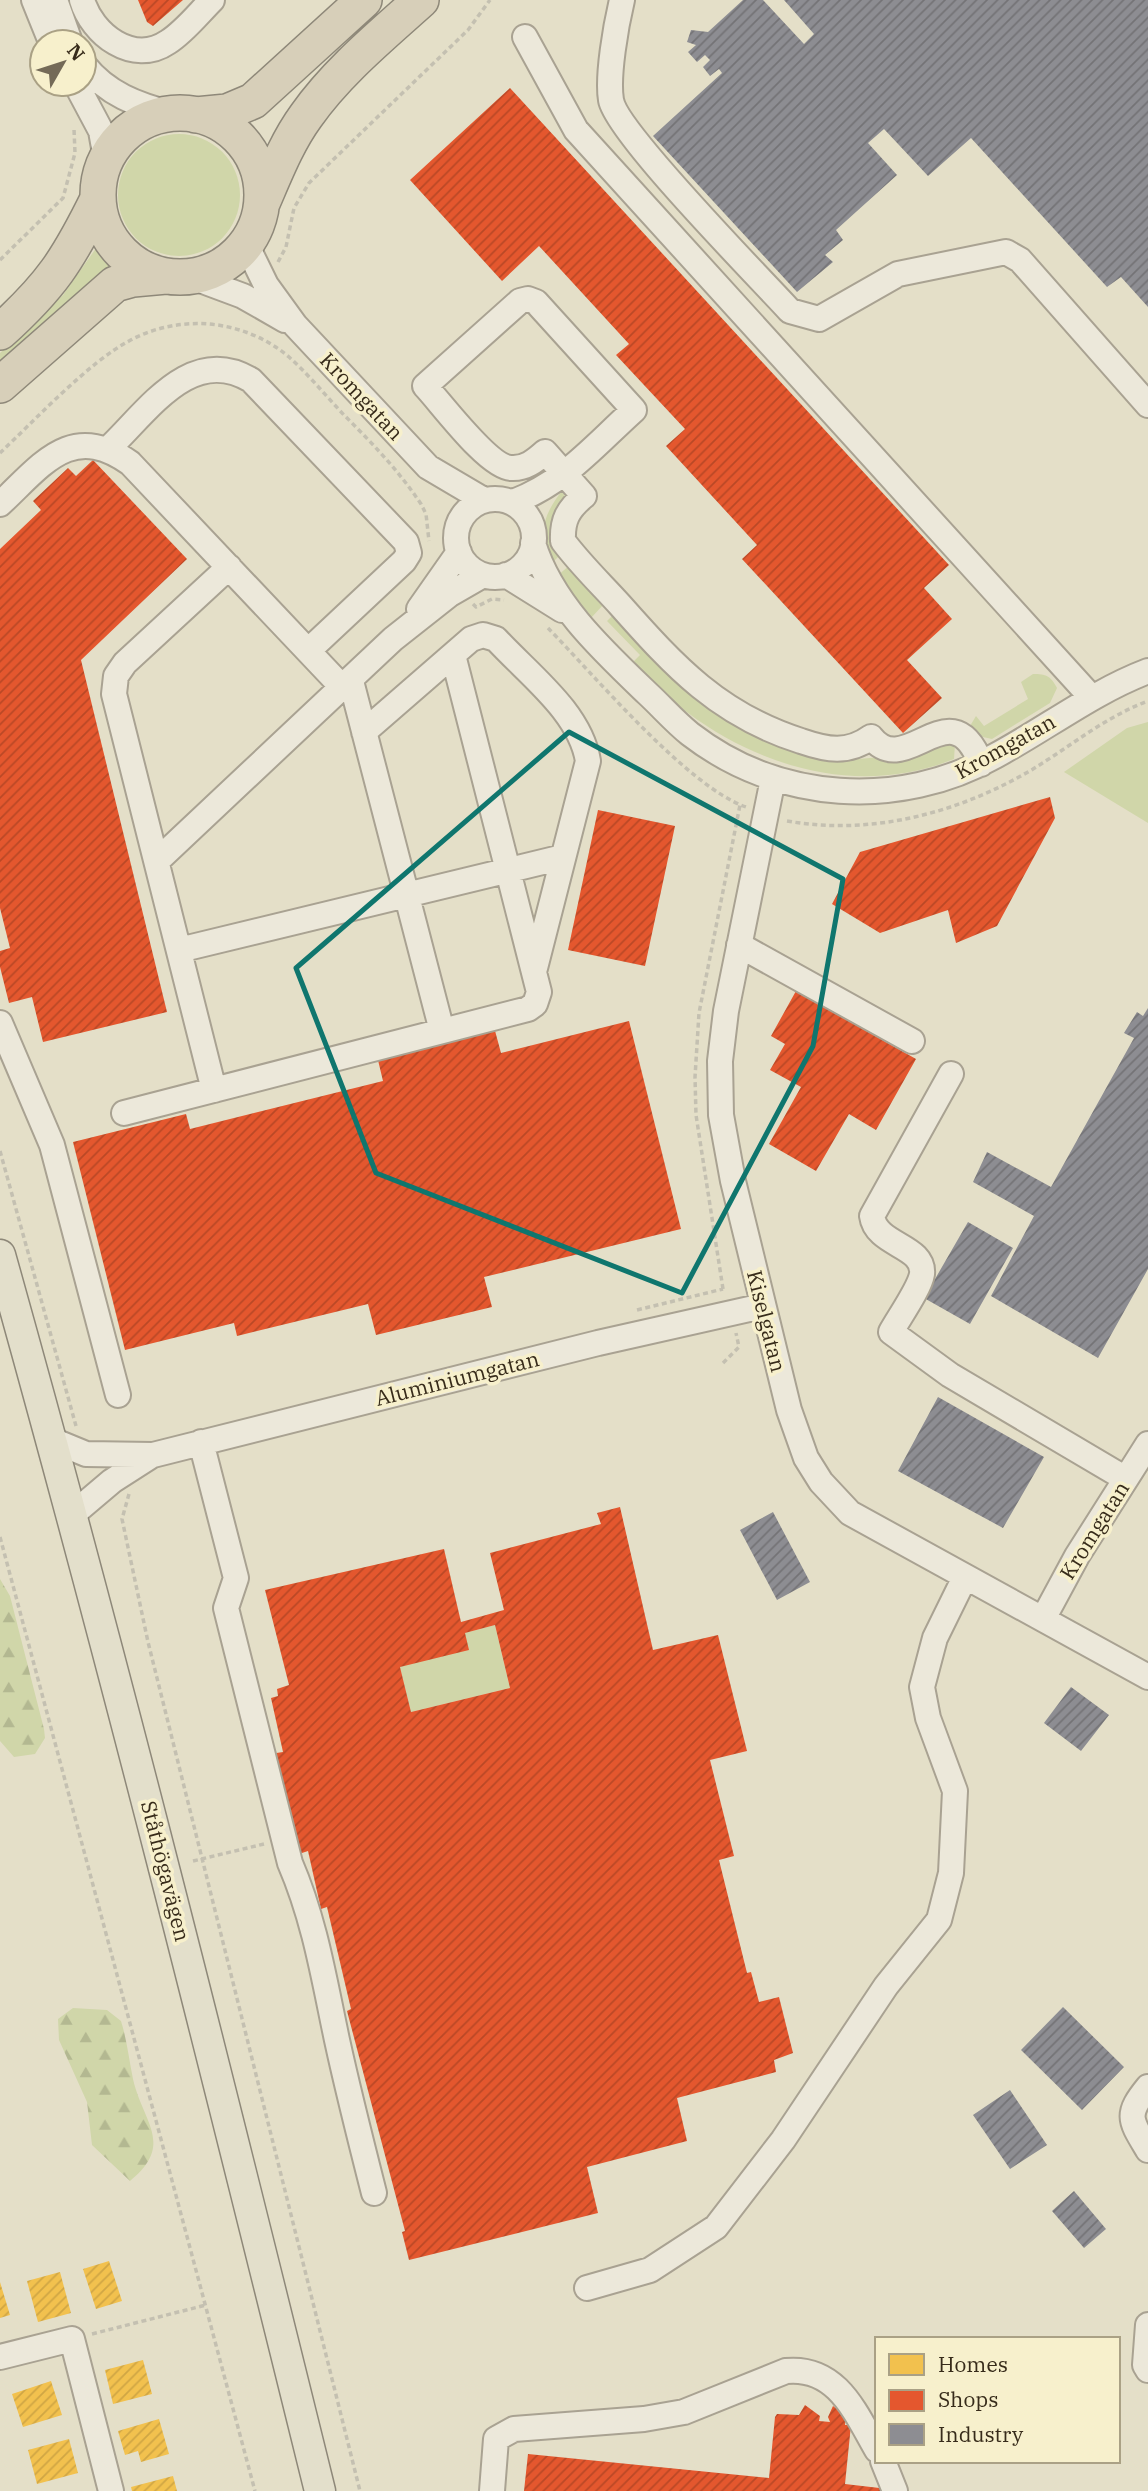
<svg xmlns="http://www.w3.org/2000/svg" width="1148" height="2491" viewBox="0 0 1148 2491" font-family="'IBM Plex Serif',serif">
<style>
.grass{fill:#d0d6a9}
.forest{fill:url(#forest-firs)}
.homes{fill:url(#homes-hatch)}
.shops{fill:url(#shops-hatch);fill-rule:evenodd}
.industry{fill:url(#industry-hatch)}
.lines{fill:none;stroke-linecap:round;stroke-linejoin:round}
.minor-casing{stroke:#a9a292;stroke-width:28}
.major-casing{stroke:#8e8879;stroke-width:33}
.highway-casing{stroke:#8e8879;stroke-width:38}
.path{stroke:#c4c0b1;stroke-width:3.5;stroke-dasharray:5 3.5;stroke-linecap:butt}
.minor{stroke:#ece8da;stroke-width:24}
.major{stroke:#e3dfcb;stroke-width:30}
.highway{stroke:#d7cfb9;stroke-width:35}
.marked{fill:none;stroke:#0f766e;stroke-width:5;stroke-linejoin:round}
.labels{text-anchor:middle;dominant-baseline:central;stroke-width:7;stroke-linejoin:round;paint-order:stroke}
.street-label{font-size:21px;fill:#372b1a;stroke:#f7f0cc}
</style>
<defs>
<pattern id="forest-firs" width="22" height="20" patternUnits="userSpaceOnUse" patternTransform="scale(1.75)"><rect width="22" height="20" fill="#d0d6a9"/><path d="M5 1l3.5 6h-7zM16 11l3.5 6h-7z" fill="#b3b891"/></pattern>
<pattern id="homes-hatch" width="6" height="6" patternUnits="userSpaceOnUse" patternTransform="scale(1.75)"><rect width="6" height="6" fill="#f2c14e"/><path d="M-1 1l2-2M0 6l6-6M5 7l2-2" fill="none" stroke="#d0a644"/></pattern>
<pattern id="shops-hatch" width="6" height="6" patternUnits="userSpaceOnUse" patternTransform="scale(1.75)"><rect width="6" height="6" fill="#e4572e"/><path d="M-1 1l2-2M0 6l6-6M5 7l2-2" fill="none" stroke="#ba4826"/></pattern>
<pattern id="industry-hatch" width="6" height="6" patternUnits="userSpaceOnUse" patternTransform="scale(1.75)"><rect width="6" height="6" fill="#8d8d92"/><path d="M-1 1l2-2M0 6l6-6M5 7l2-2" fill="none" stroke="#747376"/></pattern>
</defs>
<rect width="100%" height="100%" fill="#e4dfc8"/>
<path class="grass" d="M118 195a61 61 0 1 1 122 0a61 61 0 1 1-122 0Z
M99,244l19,22 -49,35 -69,63v-11l63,-58z
M561,492l4,3c-14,22 -11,36 -6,61l-9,9c-12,-30 -8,-48 11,-73z
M570,565l34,39 -13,14 -34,-42z
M614,614l87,88 58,35 88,23 34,-3 59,-15 15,2 -1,15c-91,37 -189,11 -266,-46 -20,-15 -37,-34 -55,-51l7,-7 -33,-34z
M1033,674c13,0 18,2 24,14l-7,15 -58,36 -9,-2 -13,-11 6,-10 8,10 44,-27 -7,-17z
M1148,722v101l-84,-51 63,-44z
M495,1625l15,63 -99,24 -11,-45 65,-34z"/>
<path class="forest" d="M0,1579l10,17 34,133 1,9 -10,16 -21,3 -14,-16z
M73,2008l34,2 14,11c6,19 8,39 12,58 10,44 42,65 -3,102l-38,-36 -5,-43 -28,-62 -1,-21z"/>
<path class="homes" d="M109,2261l13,40 -26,8 -13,-40z
M60,2272l11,41 -33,9 -11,-41z
M0,2282l10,33 -10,3z
M143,2360l9,34 -39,10 -8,-34z
M51,2381l11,34 -39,12 -11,-33z
M159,2419l10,35 -28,8 -3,-11 -13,4 -7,-24z
M69,2439l9,34 -41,11 -9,-34z
M173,2476l4,15h-45l-1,-4z"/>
<path class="shops" d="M138,0h45l-30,26 -6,-4z
M510,88l439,477 -25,23 28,31 -45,41 35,38 -39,35 -161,-174 15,-14 -91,-99 19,-17 -69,-74 13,-11 -90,-98 -37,35 -92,-101z
M93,460l94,99 -106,101 86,352 -124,30 -11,-45 -23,6 -9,-36v-16l10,-3 -10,-40v-359l41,-39 -8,-9 35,-33 8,8z
M1050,797l5,21 -58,108 -41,17 -8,-33 -68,23 -48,-29 28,-52z
M598,810l77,16 -30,140 -77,-16z
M796,991l120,68 -40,71 -27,-16 -33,57 -47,-27 32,-57 -31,-17 15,-26 -14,-8z
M629,1021l52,208 -197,48 8,30 -116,28 -8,-31 -131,32 -3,-13 -109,27 -52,-208 113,-28 4,15 193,-48 -6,-25 117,-29 7,26z
M620,1507l33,143 65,-15 29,116 -37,9 24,96 -15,4 28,113 4,-1 8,30 20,-5 14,56 -19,7 2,12 -99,26 10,43 -100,26 11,46 -189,47 -7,-28 3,-1 -58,-220 4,-2 -24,-102 -6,2 -13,-58 -12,4 -26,-101 13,-2 -12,-54 7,-2 -1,-7 12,-4 -24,-95 179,-41 17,73 43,-12 -14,-57 111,-29 -4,-11zM495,1625l15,63 -99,24 -11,-45 69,-17 -4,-17z
M805,2405l15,11 -1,5 11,1 -2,-5 5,-11 13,10 -1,9h6l-6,59 43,5 -1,2h-363l4,-37 241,24 6,-61 2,-3 22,1z"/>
<path class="industry" d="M743,0h20l41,44 10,-10 -30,-34h364v307l-27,-30 -14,10 -136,-149 -43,38 -44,-47 -16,14 29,32 -61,55 7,10 -18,15 8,7 -36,30 -144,-156 69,-63 -3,-4 -9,7 -7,-9 7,-7 -5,-5 -8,7 -9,-10 8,-7 -9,-3 4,-12 17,2z
M1148,1008v261l-50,89 -107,-62 43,-80 -61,-34 14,-30 64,35 83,-149 -10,-5 13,-21 6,4z
M968,1222l45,26 -43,76 -46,-26z
M938,1397l106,60 -41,71 -105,-57z
M773,1512l37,70 -33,18 -37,-70z
M1071,1687l38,28 -28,36 -37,-28z
M1063,2007l61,60 -42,43 -61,-60z
M1010,2090l37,55 -37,24 -37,-54z
M1074,2191l32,38 -22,19 -32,-37z"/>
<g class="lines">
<g class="minor-casing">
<path id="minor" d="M34,0l17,42
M55,0l15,42
M82,0c10,34 51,66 86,42 16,-10 30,-28 44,-42
M622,0c-6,25 -15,76 -11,100 5,32 149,178 179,211l29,8 79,-45 108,-22 14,8 128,145
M525,37l51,93 516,568
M84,65c23,29 53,40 88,49
M76,84l25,47 5,28
M246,244l20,41 29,40 133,142 56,33
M192,277l51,19 42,24
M109,448c39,-37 82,-104 142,-68l155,162 3,11 -5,8 -96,90
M456 538a39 39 0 1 1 78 0a39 39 0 1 1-78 0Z
M513,502c51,-19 81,-56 121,-92l-98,-108 -8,-3 -8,2 -95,85c17,18 63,81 86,82 14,1 24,-7 34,-16l39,44c-16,13 -22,24 -21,45 17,23 38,43 57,64 55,62 99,110 181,136 26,9 47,13 70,-4 35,45 80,-52 110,27
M0,504c42,-39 71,-83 130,-41l213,225
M533,543c18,60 70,108 115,151 14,13 27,28 42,40 88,68 209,76 305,22 52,-28 98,-64 153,-85
M506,575l56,35
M419,609l40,-57
M351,681l91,350
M364,732l107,-93 12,-4 13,4c33,36 84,73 92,122l-53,207
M773,779l-47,232 -6,50 1,54 12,66 56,229 17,48 15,24 29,31 298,164
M157,861l236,-222 57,-45 33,-19
M739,945l173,96
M179,950l384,-93
M0,1023l52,122 66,250
M951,1074l-79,142c4,30 53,29 50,58 -2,14 -24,45 -31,58l59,43 176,104
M214,1090l-100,-396 2,-18 9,-13 104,-96
M124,1113l404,-104 7,-5 4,-12 -86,-337
M52,1440l34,14 67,1 445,-112 165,-37
M201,1442l35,136 -10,30 64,255c25,58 34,116 47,177 11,51 24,102 37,153
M73,1514l39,-33 39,-25
M1043,1619l34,-63 71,-112
M1148,2087c-23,28 -18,33 0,63
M587,2288l63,-18 66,-43 67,-87 103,-154 53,-66 12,-47 4,-82 -27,-73 -6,-31 13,-49 30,-61
M1148,2325l-3,40 3,5
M0,2357l72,-18 39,152
M883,2461l12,30
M492,2491l4,-52 18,-10 130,-10 40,-7 102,-41c51,-5 69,41 91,79"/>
</g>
<g class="major-casing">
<path id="major" d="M0,1255c115,410 218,823 320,1236"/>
</g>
<g class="highway-casing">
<path id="highway" d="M98 195a82 82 0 1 1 164 0a82 82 0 1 1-164 0Z
M196,115l31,-3 26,-11 111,-101
M262,203c13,-30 25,-61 44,-87 31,-44 75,-80 115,-116
M0,332c51,-46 68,-72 98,-133
M0,385l115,-101 18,-5 33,-3"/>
</g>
<path class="path" d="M35,58l7,13
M50,84l6,10
M0,260l63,-62 12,-45 -1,-24
M278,262l8,-15 8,-39 15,-25 159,-153 22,-30
M0,453c35,-33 89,-91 129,-112 51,-28 115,-22 160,16 20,18 37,39 55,58 28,28 55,56 77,89l5,10 3,27
M473,604l3,3 16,-8 12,1
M548,628c46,47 140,159 198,179
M787,821c85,15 172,-8 246,-52 38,-23 72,-52 115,-68
M0,1151l76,275
M723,1289l-27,-174 -1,-38 4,-64 41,-208
M637,1310l86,-21
M723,1363l16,-16 -3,-14
M129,1494l-7,25 26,123 212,849
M0,1537l255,954
M193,1861l71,-17
M92,2334l114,-29"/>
<use href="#minor" class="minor"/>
<use href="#major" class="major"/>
<use href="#highway" class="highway"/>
</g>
<path class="marked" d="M569,732l274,147 -30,167 -131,247 -306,-120 -80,-205z"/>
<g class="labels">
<g class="street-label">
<text transform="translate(362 396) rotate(47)">Kromgatan</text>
<text transform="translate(1005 746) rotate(-29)">Kromgatan</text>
<text transform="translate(767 1321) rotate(76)">Kiselgatan</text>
<text transform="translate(457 1378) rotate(-14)">Aluminiumgatan</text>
<text transform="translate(1094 1530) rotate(-58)">Kromgatan</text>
<text transform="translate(166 1871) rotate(76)">Ståthögavägen</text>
</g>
</g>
<rect x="875" y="2337" width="245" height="126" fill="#f7f0cc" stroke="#aaa185" stroke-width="2"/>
<rect x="889" y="2354" width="35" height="21" fill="#f2c14e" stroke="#aaa185" stroke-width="2"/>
<text x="938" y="2372" font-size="21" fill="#372b1a">Homes</text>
<rect x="889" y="2390" width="35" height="21" fill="#e4572e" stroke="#aaa185" stroke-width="2"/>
<text x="938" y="2407" font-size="21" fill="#372b1a">Shops</text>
<rect x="889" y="2424" width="35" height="21" fill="#8d8d92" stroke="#aaa185" stroke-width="2"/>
<text x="938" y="2442" font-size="21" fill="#372b1a">Industry</text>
<g transform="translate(63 63) rotate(51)"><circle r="33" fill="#f7f0cc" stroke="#aaa185" stroke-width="2"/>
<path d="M0-5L12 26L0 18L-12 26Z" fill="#746a57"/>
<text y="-10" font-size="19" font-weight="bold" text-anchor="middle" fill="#372b1a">N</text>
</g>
</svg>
